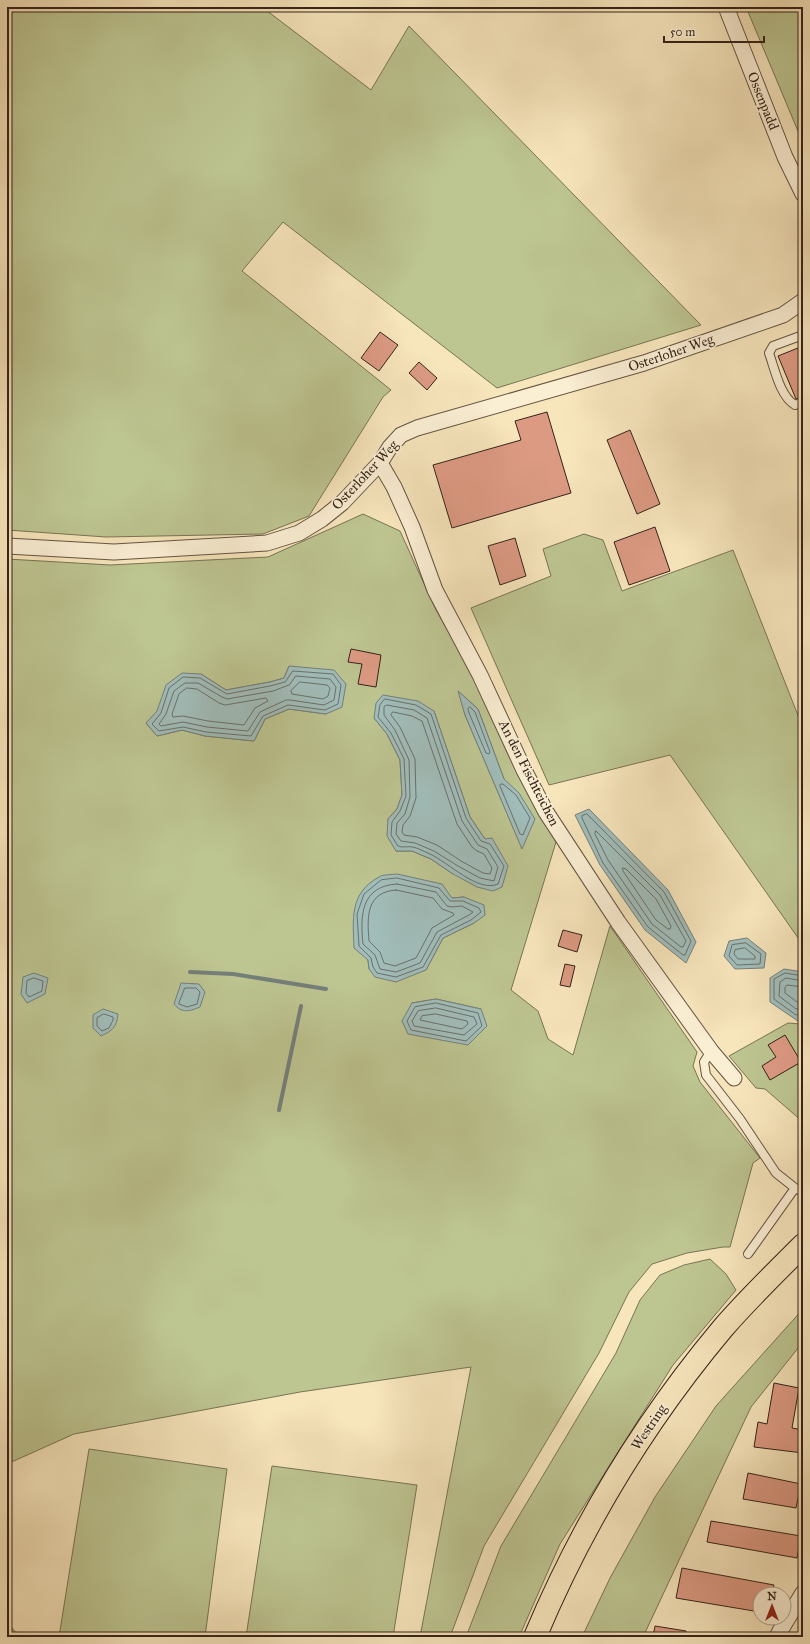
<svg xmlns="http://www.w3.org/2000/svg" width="810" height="1644" viewBox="0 0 810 1644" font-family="'IM FELL Great Primer',serif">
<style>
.green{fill:#bdc591;stroke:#787455;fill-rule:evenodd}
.water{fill:#a1bdba;stroke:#757f7a}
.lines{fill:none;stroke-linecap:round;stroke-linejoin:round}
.shore{stroke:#6a706a;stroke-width:1}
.stream{stroke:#757f7a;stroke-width:4}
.building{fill:#dc9a83;stroke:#342319}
.lane-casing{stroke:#655442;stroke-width:10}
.street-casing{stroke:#655442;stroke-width:17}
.primary-casing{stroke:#342319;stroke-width:24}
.lane{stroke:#faeed3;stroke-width:8}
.street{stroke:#faeed3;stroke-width:15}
.primary{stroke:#f7e5bc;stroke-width:22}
.labels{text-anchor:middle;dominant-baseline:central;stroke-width:3.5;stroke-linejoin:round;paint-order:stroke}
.street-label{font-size:14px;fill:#342319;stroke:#faeed3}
</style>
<rect width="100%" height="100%" fill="#f7e5bc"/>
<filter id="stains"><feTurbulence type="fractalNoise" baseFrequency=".005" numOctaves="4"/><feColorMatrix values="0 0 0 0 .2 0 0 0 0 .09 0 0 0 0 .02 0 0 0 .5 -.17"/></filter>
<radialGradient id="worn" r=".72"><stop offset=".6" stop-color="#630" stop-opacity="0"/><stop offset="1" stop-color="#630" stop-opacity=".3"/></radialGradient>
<path class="green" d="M7,7h255l109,83 38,-64 292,299 -204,63 -214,-166 -41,49 149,119 -8,7 -74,119 -46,18 -157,3 -99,-7z
M746,7h57v136z
M363,514l37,17 36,79 38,66 82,166 -45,148 27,21 10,28 25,16 37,-129 87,126 -4,14 7,16 60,76 -7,5 -23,84h-7l-36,6 -35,11 -23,28 -30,61 -115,193 -34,91h-30l51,-270 -171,25 -226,42 -67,30v-905l103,6 158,-8zM289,666l37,48 -37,-5 -24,10 -11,22 -49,-5 -23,-6 -25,6 -11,-13 12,-12 43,-37 25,16 44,-8 14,-4zM459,692l19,17 26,70 18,69 -57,-133zM434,711l36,106 15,22 -32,35 -22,-15 -19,-8h-16l-8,-32 9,-10 5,-14 -2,-35 -13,-26 -13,-16zM464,897l10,26 -31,15 -17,32 -57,-1 -1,-9 84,-62zM436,999l45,10 -69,-6z
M584,534l19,6 19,51 111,-41 66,168 4,-2v229l-133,-190 -121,30 -78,-177 80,-32 -8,-27z
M803,1022v100l-38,-33 -9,-1 -27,-32 59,-33 12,1z
M710,1259l16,15 10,16 -63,75 -113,179 -41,93h-53l35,-91 115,-193 24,-53 20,-25 24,-10z
M803,1309v33l-52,65 -108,230h-61l28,-59 45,-81 61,-91z
M89,1449l138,20 -22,168h-146z
M272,1466l145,19 -24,152h-147z
M7,1624l7,6 4,7h-11z"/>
<path class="water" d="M289,666l45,4 12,14 -4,23 -16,7 -37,-5 -24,10 -11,22 -49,-5 -23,-6 -25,6 -11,-13 11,-12 9,-26 16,-12 19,1 25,16 44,-8 14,-4z
M458,691l20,18 26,70 15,14 16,26 -13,30 -57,-134z
M383,695l35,6 16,10 36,106 15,22 7,-1 16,28 -6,21 -9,4 -16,-4 -24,-13 -22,-15 -19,-8h-16l-9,-15 1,-17 9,-10 5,-14 -2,-35 -13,-26 -13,-16 2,-15z
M589,809l79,81 28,52 -10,21 -41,-33 -45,-65 -25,-50z
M397,874l45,10 10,14 12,-1 20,8 1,10 -11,8 -31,15 -17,32 -30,12 -21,-5 -6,-8 -1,-9 -14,-12c-1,-28 -5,-55 25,-71 4,-3 13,-2 18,-3z
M747,938l19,15 -2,15 -29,1 -11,-13 5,-15z
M784,969l19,3v44l-5,5 -28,-19v-24z
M34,973l14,5 -3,16 -18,9 -6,-9 2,-17z
M181,983l18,1 6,8 -5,15c-10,4 -18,7 -26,-3z
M436,999l45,10 6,17 -19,19 -60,-11 -6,-13 10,-18z
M103,1009l15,5c-1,13 -6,17 -17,22l-8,-8v-13z"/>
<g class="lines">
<path class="shore" d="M293,671l40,3 8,11 -3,19 -13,6 -37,-5 -25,11 -12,20 -45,-4 -23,-5 -24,4 -7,-7 9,-11 8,-25 14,-11 17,1 27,16 43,-8 15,-4z
M296,676l34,3 6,8 -2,13 -10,5 -34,-5h-4l-26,12 -12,19 -41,-4 -24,-5 -22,4 -2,-2 7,-10 8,-23 11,-8h13l24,14 5,2 46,-8 16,-6z
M300,682l27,3 3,3 -2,8 -5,3 -31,-5 -1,-3z
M187,688l10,1 22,14 6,2 41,-7 2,3 -13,7 -11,17 -36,-4 -25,-5 -10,1 -1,-3 7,-20z
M385,699l31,6 15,9 35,104 15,23 9,3 14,22 -6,18c-20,9 -50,-22 -68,-30 -5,-2 -12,-6 -17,-7 -5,-1 -11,1 -15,-1l-7,-11 1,-13 8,-11 6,-15 -2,-37 -13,-26 -13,-16 2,-12z
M387,705l27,5 13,8 35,103 16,24 9,4 11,18 -4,14 -14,-3 -22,-12 -24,-15 -19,-8 -14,-2 -5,-7 1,-11 8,-9 5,-17 -1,-37 -14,-30 -11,-15v-8z
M470,707l5,5 15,40 -1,2 -3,-1 -17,-40 -1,-4z
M393,712l19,4 10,5 35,103 15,23 5,4 7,3 8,14 -2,6 -7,-1 -22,-12 -24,-16 -20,-8 -13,-2 -2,-3 1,-7 7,-9 6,-18 -1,-39 -15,-32 -9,-12z
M501,784h2l13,11 14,23 -7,17 -3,-1 -20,-48z
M587,814l77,78 27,49 -6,14h-2l-35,-28 -45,-64 -21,-45v-2z
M596,831l64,64 26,46 -3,6h-2l-29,-23 -44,-64 -13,-26z
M623,868l3,1 30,30 15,27 -1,3h-2l-12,-9 -33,-49z
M397,878l42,10 11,13h13l16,7 2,4 -10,8 -30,15 -18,32 -27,10 -19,-4 -4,-6 -2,-9 -12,-12 -2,-32 7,-20 17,-14z
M397,884l39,8 11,14 5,1 10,-1 11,6 -4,3 -32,17 -17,31 -24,9 -16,-3 -5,-14 -12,-11c-3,-29 -2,-58 34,-60z
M396,890l37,8 9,11 11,4 1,2 -22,13 -16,30 -21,8 -11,-3 -4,-11 -11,-11c-2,-24 -3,-49 27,-51z
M746,943l15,11 -1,10 -23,1 -8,-9 3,-11z
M745,948l10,8v3h-17l-4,-5 1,-4z
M803,976l-18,-3 -11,6v20l22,16 7,-2
M34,978l9,3 -1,10 -13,6 -3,-4 1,-12z
M803,981l-17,-3 -6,4 -1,14 17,13 7,-1
M803,987l-16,-2 -2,2v6l12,9h6
M185,988h11l4,4 -3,12 -10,3 -8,-3z
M436,1003l42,10 4,13 -16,15 -55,-11 -4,-9 8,-14z
M436,1008l38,9 3,7 -13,11 -50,-9 -2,-5 6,-10z
M104,1014l9,3v3l-4,8 -7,3 -5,-5v-8z
M436,1014l31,7 1,3 -6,5 -42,-9 2,-4z"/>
<path class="stream" d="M190,972l43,2 93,15
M279,1110l22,-104"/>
</g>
<path class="building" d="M380,332l18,13 -19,26 -18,-13z
M803,346v51l-7,2 -18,-43z
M419,362l18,16 -10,12 -18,-17z
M547,412l24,81 -119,35 -19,-63 88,-25 -6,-19z
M630,430l30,74 -23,10 -30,-74z
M655,527l15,44 -41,14 -15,-43z
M515,538l11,38 -26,9 -12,-39z
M351,649l30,6 -5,32 -18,-3 4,-20 -14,-2z
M563,930l19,5 -5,17 -19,-6z
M565,964l10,2 -5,21 -10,-2z
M785,1035l16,27 -31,18 -8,-14 14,-9 -8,-12z
M774,1383l25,5 -7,40 11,2v23l-49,-6 4,-25 9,2z
M748,1473l53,11 -5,24 -53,-9z
M711,1521l90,15 -4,22 -90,-16z
M682,1568l92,17 -2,9h-12v18l-84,-14z
M655,1626l31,5 -1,6h-32z"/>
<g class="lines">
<g class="lane-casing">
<path id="lane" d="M803,335l-30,11 -4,7c6,17 11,43 26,52l8,-3
M711,1051l-7,11 2,13 34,44 36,54 19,15 8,4
M748,1254l47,-66"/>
</g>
<g class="street-casing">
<path id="street" d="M726,7l59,150 18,37
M380,463l14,24 18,40 23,63 45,85 44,95 22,42 72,110 93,129 23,27
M7,546l107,6 153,-9 32,-10 23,-14 20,-16 38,-40 10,-16 11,-12 16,-7 227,-65 139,-48 20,-14
M777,1637l3,-6 23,-38"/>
</g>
<g class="primary-casing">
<path id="primary" d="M535,1637c47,-112 110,-216 188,-309 25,-29 53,-56 80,-83"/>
</g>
<use href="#lane" class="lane"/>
<use href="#street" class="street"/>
<use href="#primary" class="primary"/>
</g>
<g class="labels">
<g class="street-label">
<text transform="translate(763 101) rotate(68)">Ossenpadd</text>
<text transform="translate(671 353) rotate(-19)">Osterloher Weg</text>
<text transform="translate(365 475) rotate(-47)">Osterloher Weg</text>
<text transform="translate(529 773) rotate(63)">An den Fischteichen</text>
<text transform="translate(649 1427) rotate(-56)">Westring</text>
</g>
</g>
<rect width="810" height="1644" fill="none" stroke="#f7e5bc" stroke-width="24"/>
<rect x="8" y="8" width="794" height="1628" fill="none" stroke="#342319" stroke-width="2"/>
<rect x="12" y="12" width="786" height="1620" fill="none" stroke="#342319"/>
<g transform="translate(772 1606)"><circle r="19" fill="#faeed3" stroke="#ab9d89"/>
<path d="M0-3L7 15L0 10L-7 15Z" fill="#8f2418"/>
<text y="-6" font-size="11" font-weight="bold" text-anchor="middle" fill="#342319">N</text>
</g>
<path d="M664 36v6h100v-6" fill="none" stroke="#342319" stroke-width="2"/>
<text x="670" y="36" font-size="12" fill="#342319" stroke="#faeed3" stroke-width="3" paint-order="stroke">50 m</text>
<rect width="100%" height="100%" filter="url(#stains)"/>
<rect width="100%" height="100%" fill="url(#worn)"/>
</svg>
